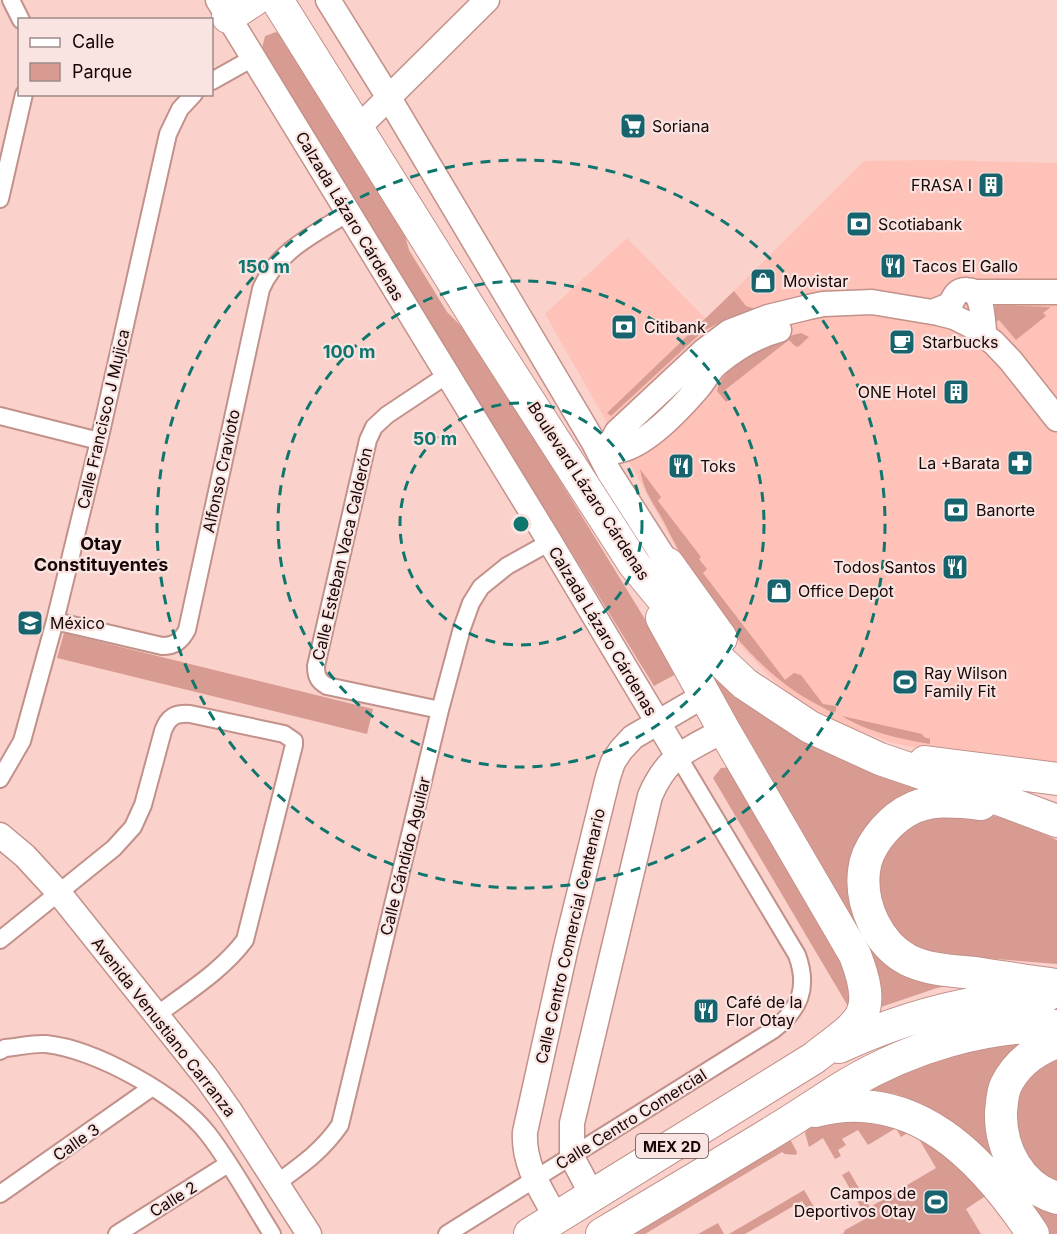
<svg xmlns="http://www.w3.org/2000/svg" width="1057" height="1234" viewBox="0 0 1057 1234" font-family="Inter,sans-serif">
<style>
.built{fill:#fec2b9}
.green{fill:#d89b92}
.lines{fill:none;stroke-linecap:round;stroke-linejoin:round}
.street-casing{stroke:#c2918a;stroke-width:20}
.secondary-casing{stroke:#c2918a;stroke-width:27}
.highway-casing{stroke:#c2918a;stroke-width:34}
.street{stroke:#fff;stroke-width:16}
.secondary{stroke:#fff;stroke-width:24}
.highway{stroke:#fff;stroke-width:32}
.ring{fill:none;stroke:#0f766e;stroke-width:3;stroke-dasharray:10 8}
.labels{text-anchor:middle;dominant-baseline:central;stroke-width:4.5;stroke-linejoin:round;paint-order:stroke}
.shield{fill:#f9e4e1;stroke:#5a4947;stroke-width:1.5}
.shield-label{font-size:15px;font-weight:bold;fill:#160605}
.poi-label{font-size:16px;fill:#160605;stroke:#f9e4e1;text-anchor:start}
.street-label{font-size:16px;fill:#160605;stroke:#f9e4e1}
.neighbourhood-label{font-size:18px;font-weight:bold;fill:#160605;stroke:#f9e4e1}
.centre{fill:#0f766e;stroke:#f9e4e1;stroke-width:3}
.ring-label{font-size:18px;text-anchor:middle;font-weight:bold;fill:#0f766e;stroke:#f9e4e1;stroke-width:4.5;stroke-linejoin:round;paint-order:stroke}
</style>
<rect width="100%" height="100%" fill="#fbd1cb"/>
<path class="built" d="M934,160l123,3v610l-165,-30 -45,-17 -46,-24 -26,-20 -36,-38 -43,-59 -70,-129 -81,-142 82,-76 79,81 158,-158z"/>
<path class="green" d="M276,32l15,8 107,171 11,39 38,62 25,25 206,336 -24,13 -388,-631 -4,-7 3,-12z
M734,291l12,15 13,4 -30,8 -26,13 -92,85 -4,-3z
M996,305l55,2 -8,6 3,3 -30,24 -17,-20 -5,3 -3,-3z
M801,333l8,4 -11,10 -3,-1 -6,-6 -64,50 5,9 -4,3 -9,-11c6,-29 57,-52 84,-58z
M640,469l21,28 -3,4 43,56 -2,2 8,10 -4,4 82,107 9,-7 7,2 22,29 13,2v5l-3,2c-13,-7 -27,-14 -40,-23 -58,-41 -98,-105 -129,-168 -11,-20 -20,-29 -24,-53z
M64,633l309,76 -6,25 -310,-76z
M688,641l242,150 -13,3 -61,115 102,75 -21,4 -59,20z
M842,716l80,18 2,3 6,2v5c-29,-5 -63,-12 -88,-28z
M733,767l118,208 -2,33 -136,-230 8,-10z
M981,813l31,7 45,20v124l-124,-10 -28,-9 -14,-10 -18,-51 7,-31 42,-39z
M1043,1036l-53,75 67,97v26h-10l-81,-97 -21,-20 -23,-13 -26,-10 -29,-5 28,-14 65,-24z
M1057,1053v133l-32,-23 -13,-62 6,-15z
M836,1118h40l47,17 42,30 22,30 -21,14 15,25h-138l2,-4 22,-12 -25,-43 7,-4 21,36 66,-39 -20,-34 -4,2 -3,-4 -8,5 -5,-9 -28,17 -10,-15 -16,9 4,6 -8,5 3,6 -6,3 -12,-21 -14,9 -4,-14 4,-6z
M787,1140l4,1 6,11 -1,3 -11,-1 -3,-2 -137,82h-13z
M804,1190l13,22 -6,4 -9,-15 -57,33h-16z
M718,1223l6,11h-26z"/>
<g class="lines">
<g class="street-casing">
<path id="street" d="M11,0l10,20
M212,81l41,-23
M0,199l24,-105
M0,416l99,25
M55,621l107,25c13,0 19,-5 25,-16l74,-341c16,-38 54,-55 87,-76
M440,710l-113,-24c-9,-5 -11,-10 -11,-20l52,-226 6,-13 13,-12 60,-40
M0,779l22,-38 33,-120 44,-180 69,-307 12,-25 14,-15
M0,940l114,-92 19,-21 10,-22 20,-74c5,-14 12,-18 27,-17l94,20 10,7v4l-49,195c-23,31 -58,52 -88,75
M0,1051l5,-3c13,-1 28,-5 41,-4 49,5 132,51 162,90 24,31 43,67 64,100
M277,1183c26,-19 45,-32 63,-58l100,-415 22,-82 9,-25 10,-16 26,-21 43,-24
M0,1194l151,-106
M117,1234l111,-70
M447,1234l326,-204c27,-21 36,-42 24,-75l-119,-199"/>
</g>
<g class="secondary-casing">
<path id="secondary" d="M218,0l332,542 128,214
M328,0l61,98 204,343 16,31 59,92
M358,128l129,-128
M974,292h83
M932,312l18,-7c4,-8 7,-16 17,-15 18,1 15,34 18,47
M611,443l6,-11 88,-82 24,-18 39,-15 41,-10 14,-3 49,-2 66,11 16,4 18,9 22,17 17,18 46,58
M616,451c28,-3 64,-42 82,-63 7,-8 12,-19 20,-25 18,-15 39,-27 61,-33
M0,835l25,21 34,37 147,184 24,34 79,123
M592,1195l-20,-38v-34l78,-327c18,-42 37,-45 74,-66
M556,1217c-15,-27 -33,-52 -31,-85l41,-185 42,-170 5,-15 8,-12 12,-13 72,-42"/>
</g>
<g class="highway-casing">
<path id="highway" d="M277,0l210,336 147,228 58,70 53,50 65,43 70,32 121,41 56,21
M228,17l26,-17
M668,564l53,74
M925,762l132,17
M981,804c-25,-3 -54,-6 -76,8 -19,12 -39,36 -41,59 -4,34 14,73 44,89 20,10 46,11 67,13 28,4 55,9 82,12
M1057,1042c-22,8 -41,22 -51,43 -4,8 -4,19 -5,27 -1,37 19,75 56,86
M839,1047c65,-30 136,-49 207,-51
M815,1111c99,-26 168,48 218,123
M530,1234l284,-176c46,-36 65,-41 41,-103l-131,-225 -62,-112
M602,1234c59,-35 118,-70 177,-106 23,-14 46,-30 69,-44 63,-37 136,-59 209,-58"/>
</g>
<use href="#street" class="street"/>
<use href="#secondary" class="secondary"/>
<use href="#highway" class="highway"/>
</g>
<g class="ring">
<circle cx="521" cy="524" r="121"/>
<circle cx="521" cy="524" r="243"/>
<circle cx="521" cy="524" r="364"/>
</g>
<defs>
<g id="supermarket-square" transform="scale(1.35)"><rect x="-9" y="-9" width="18" height="18" rx="4" fill="#18646e" stroke="#f9e4e1"/><path d="M-6-5.5h2.5l.6 2H6L4.5 2H-2.5L-4.4-4H-6ZM-1.5 3.2a1.3 1.3 0 1 0 .1 0ZM3 3.2a1.3 1.3 0 1 0 .1 0Z" fill="#fff"/></g>
<g id="building-square" transform="scale(1.35)"><rect x="-9" y="-9" width="18" height="18" rx="4" fill="#18646e" stroke="#f9e4e1"/><path d="M-4-6H4V6H1V3H-1V6H-4ZM-2.5-4.3h1.7v1.8h-1.7ZM.8-4.3h1.7v1.8H.8ZM-2.5-1h1.7V.8h-1.7ZM.8-1h1.7V.8H.8Z" fill="#fff"/></g>
<g id="bank-square" transform="scale(1.35)"><rect x="-9" y="-9" width="18" height="18" rx="4" fill="#18646e" stroke="#f9e4e1"/><path d="M-6-4H6V4H-6ZM0-2.3a2.3 2.3 0 1 0 0 4.6a2.3 2.3 0 1 0 0-4.6Z" fill="#fff"/></g>
<g id="restaurant-square" transform="scale(1.35)"><rect x="-9" y="-9" width="18" height="18" rx="4" fill="#18646e" stroke="#f9e4e1"/><path d="M-5-6h1v4h1v-4h1v4h1v-4h1v5L-1.5 .5V6h-2V.5L-5-1ZM5-6V6H3V1.5H1.5Q1.5-4 5-6Z" fill="#fff"/></g>
<g id="shop-square" transform="scale(1.35)"><rect x="-9" y="-9" width="18" height="18" rx="4" fill="#18646e" stroke="#f9e4e1"/><path d="M-5-2.5h2.3a2.7 3.5 0 0 1 5.4 0H5L5.5 6h-11ZM-1.5-2.5h3a1.5 2.3 0 0 0-3 0Z" fill="#fff"/></g>
<g id="cafe-square" transform="scale(1.35)"><rect x="-9" y="-9" width="18" height="18" rx="4" fill="#18646e" stroke="#f9e4e1"/><path d="M-5.5-4.5H6V0H3Q3 3.5 0 3.5H-2.5Q-5.5 3.5-5.5 0ZM3-3.2v2h1.7v-2ZM-6 4.5H4V6H-6Z" fill="#fff"/></g>
<g id="pharmacy-square" transform="scale(1.35)"><rect x="-9" y="-9" width="18" height="18" rx="4" fill="#18646e" stroke="#f9e4e1"/><path d="M-2-6h4v4h4v4h-4v4h-4v-4h-4v-4h4Z" fill="#fff"/></g>
<g id="school-square" transform="scale(1.35)"><rect x="-9" y="-9" width="18" height="18" rx="4" fill="#18646e" stroke="#f9e4e1"/><path d="M0-5L7-2L0 1L-7-2ZM-4 1L0 2.5L4 1V4Q0 6-4 4Z" fill="#fff"/></g>
<g id="stadium-square" transform="scale(1.35)"><rect x="-9" y="-9" width="18" height="18" rx="4" fill="#18646e" stroke="#f9e4e1"/><path d="M0-5a6.5 5 0 1 0 0 10a6.5 5 0 1 0 0-10ZM-3.5-1.8h7v3.6h-7Z" fill="#fff"/></g>
</defs>
<g fill-rule="evenodd">
<use href="#supermarket-square" x="633" y="126"/>
<use href="#building-square" x="991" y="185"/>
<use href="#bank-square" x="859" y="224"/>
<use href="#restaurant-square" x="893" y="266"/>
<use href="#shop-square" x="763" y="281"/>
<use href="#bank-square" x="624" y="327"/>
<use href="#cafe-square" x="902" y="342"/>
<use href="#building-square" x="956" y="392"/>
<use href="#pharmacy-square" x="1020" y="463"/>
<use href="#restaurant-square" x="681" y="466"/>
<use href="#bank-square" x="956" y="510"/>
<use href="#restaurant-square" x="955" y="567"/>
<use href="#shop-square" x="779" y="591"/>
<use href="#school-square" x="30" y="623"/>
<use href="#stadium-square" x="905" y="682"/>
<use href="#restaurant-square" x="706" y="1011"/>
<use href="#stadium-square" x="936" y="1202"/>
</g>
<g class="labels">
<rect class="shield" x="636" y="1134" width="72" height="24" rx="4.5"/>
<g class="shield-label">
<text x="672" y="1146">MEX 2D</text>
</g>
<g class="poi-label">
<text x="652" y="126">Soriana</text>
<text x="972" y="185" text-anchor="end">FRASA I</text>
<text x="878" y="224">Scotiabank</text>
<text x="912" y="266">Tacos El Gallo</text>
<text x="783" y="281">Movistar</text>
<text x="644" y="327">Citibank</text>
<text x="922" y="342">Starbucks</text>
<text x="936" y="392" text-anchor="end">ONE Hotel</text>
<text x="1000" y="463" text-anchor="end">La +Barata</text>
<text x="700" y="466">Toks</text>
<text x="976" y="510">Banorte</text>
<text x="936" y="567" text-anchor="end">Todos Santos</text>
<text x="798" y="591">Office Depot</text>
<text x="50" y="623">México</text>
<text x="924" y="673">Ray Wilson<tspan x="924" dy="18">Family Fit</tspan></text>
<text x="726" y="1002">Café de la<tspan x="726" dy="18">Flor Otay</tspan></text>
<text x="916" y="1193" text-anchor="end">Campos de<tspan x="916" dy="18">Deportivos Otay</tspan></text>
</g>
<g class="street-label">
<text transform="translate(350 216) rotate(59)">Calzada Lázaro Cárdenas</text>
<text transform="translate(103 419) rotate(-77)">Calle Francisco J Mujica</text>
<text transform="translate(221 471) rotate(-78)">Alfonso Cravioto</text>
<text transform="translate(589 491) rotate(57)">Boulevard Lázaro Cárdenas</text>
<text transform="translate(342 554) rotate(-77)">Calle Esteban Vaca Calderón</text>
<text transform="translate(603 631) rotate(59)">Calzada Lázaro Cárdenas</text>
<text transform="translate(405 856) rotate(-76)">Calle Cándido Aguilar</text>
<text transform="translate(570 936) rotate(-77)">Calle Centro Comercial Centenario</text>
<text transform="translate(164 1027) rotate(52)">Avenida Venustiano Carranza</text>
<text transform="translate(631 1119) rotate(-32)">Calle Centro Comercial</text>
<text transform="translate(76 1142) rotate(-35)">Calle 3</text>
<text transform="translate(173 1199) rotate(-32)">Calle 2</text>
</g>
<g class="neighbourhood-label">
<text x="101" y="543">Otay<tspan x="101" dy="21">Constituyentes</tspan></text>
</g>
</g>
<circle cx="521" cy="524" r="9" class="centre"/>
<g class="ring-label">
<text x="264" y="273">150 m</text>
<text x="349" y="358">100 m</text>
<text x="435" y="445">50 m</text>
</g>
<rect x="18" y="18" width="195" height="78" fill="#f9e4e1" stroke="#9e8b89" stroke-width="1.5"/>
<rect x="30" y="38" width="30" height="9" fill="#ffffff" stroke="#9e8b89" stroke-width="1.5"/>
<text x="72" y="48" font-size="18" fill="#160605">Calle</text>
<rect x="30" y="63" width="30" height="18" fill="#d89b92" stroke="#9e8b89" stroke-width="1.5"/>
<text x="72" y="78" font-size="18" fill="#160605">Parque</text>
</svg>
